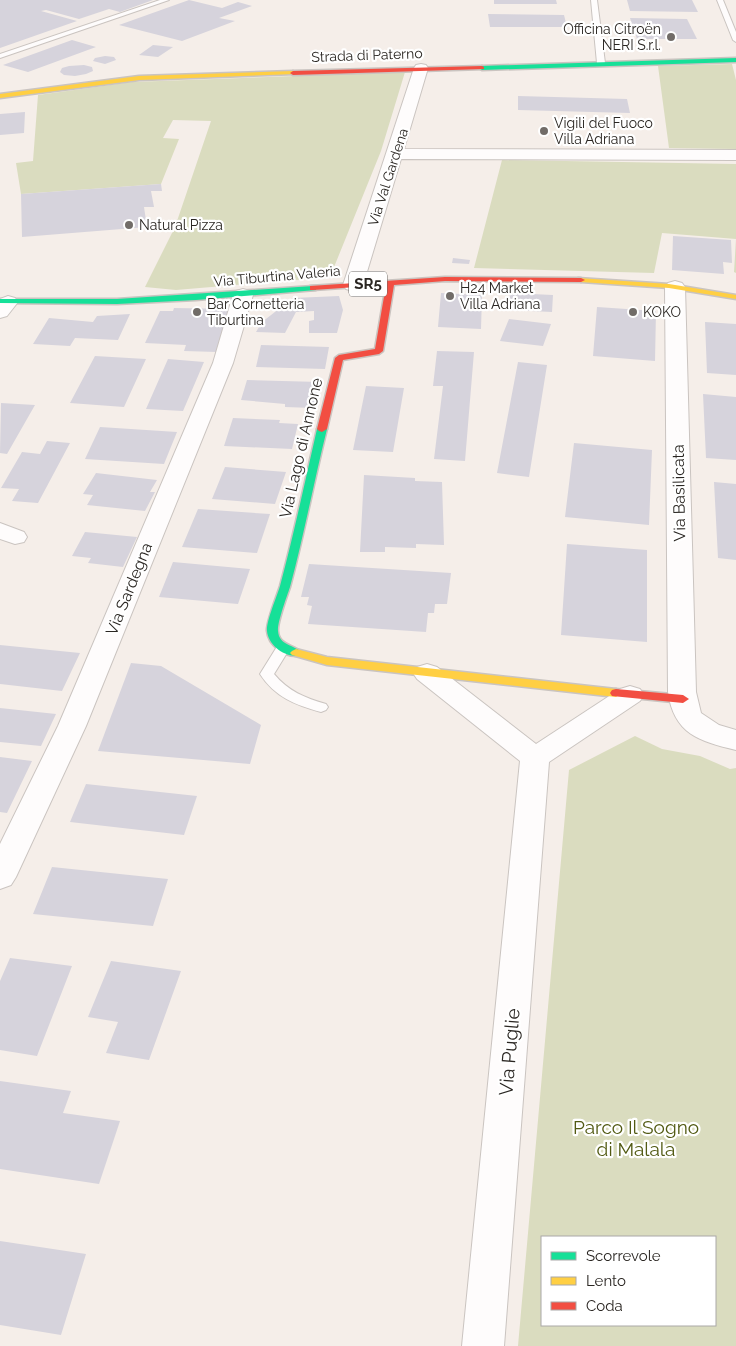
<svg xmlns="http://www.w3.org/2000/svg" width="736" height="1346" viewBox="0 0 736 1346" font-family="Raleway,sans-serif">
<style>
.green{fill:#dadcbf;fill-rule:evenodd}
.building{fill:#d6d3dc}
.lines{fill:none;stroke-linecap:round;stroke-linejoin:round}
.lane-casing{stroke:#cac4c0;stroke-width:2}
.street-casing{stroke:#cac4c0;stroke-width:2}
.fast-casing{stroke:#cac4c0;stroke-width:3}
.slow-casing{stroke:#cac4c0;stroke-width:3}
.jam-casing{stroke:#cac4c0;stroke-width:3}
.lane{fill:#fefcfc;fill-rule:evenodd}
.street{fill:#fefcfc;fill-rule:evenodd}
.fast{fill:#16e098;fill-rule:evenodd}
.slow{fill:#ffcf43;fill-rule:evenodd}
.jam{fill:#f24e42;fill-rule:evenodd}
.poi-dot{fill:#716c68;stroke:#fff;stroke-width:2}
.labels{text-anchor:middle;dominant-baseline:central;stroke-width:4.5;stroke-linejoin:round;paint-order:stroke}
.far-poi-label{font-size:14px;fill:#2a2622;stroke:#fff;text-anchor:start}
.far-street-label{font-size:14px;fill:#2a2622;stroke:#fff}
.shield{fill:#fff;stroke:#6a6764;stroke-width:1}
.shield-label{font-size:15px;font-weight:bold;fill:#2a2622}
.street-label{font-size:16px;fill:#2a2622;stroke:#fff}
.near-street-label{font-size:19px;fill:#2a2622;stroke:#fff}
.near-park-label{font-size:19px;fill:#525a13;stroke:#fff}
</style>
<rect width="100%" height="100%" fill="#f5eee9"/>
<path class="green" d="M732,64l4,16v69l-67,-1 -11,-82z
M405,72l-24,79 -51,126 -154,13 -31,-3 30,-60 36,-106 -38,-1 -10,18 16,1 -18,45 -140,10 -5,-31 17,-2 5,-66 94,-13z
M502,160l234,4v109l-2,-1 2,-33 -74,-6 -8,40 -180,-5z
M635,736l27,13 38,7 30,13 6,-1v578h-218l51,-576zM542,1237h173v88h-173z"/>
<path class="building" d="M0,0h153l-33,12 -11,-3 -30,10 -33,-9 -5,1 36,10 -77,27z
M189,0l33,8 16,-6 14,4 -33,12 16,3 -53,20 -63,-16z
M494,0h62l1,4h-63z
M627,0h65l6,12 -68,-1z
M488,14l76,1 3,12h-77z
M630,18l57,1 10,20h-60z
M72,40l24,7 -68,25 -25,-7z
M153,45l20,2 -15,10 -19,-2z
M105,56l9,1 2,3 -11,4 -12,-3 2,-3z
M84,65l8,2 1,4 -7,3 -11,2 -11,-1 -4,-3 2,-4 7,-2z
M518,96l109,3 3,14 -112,-3z
M25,112l-1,21 -24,2v-21z
M161,184l1,7h-11l3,16h-10l3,20 -125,10 -1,-43z
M673,236l58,4 1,23 -9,-1 1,12 -52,-4z
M453,258l17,2 -1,4 -17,-1z
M441,293l41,2 -1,34 -43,-2z
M510,293l43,2 -1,17 -44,-2z
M339,296l4,14 -6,23h-28v-12l5,-1v-9l-18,1 -11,21 -29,-1 6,-10 31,-24z
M597,307l59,4 -1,50 -62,-5z
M174,308l59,1 -16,43 -33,-1 2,-6 -41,-2 15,-32h13z
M130,314l-12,26 -43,-2 -5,8 -37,-2 16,-26 44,4 4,-6z
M509,319l42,5 -8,22 -43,-5z
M705,322l31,2v51l-29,-2z
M261,345l68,2 -4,22 -69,-2z
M437,351l37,1 -9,109 -31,-2 9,-73h-10z
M95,356l51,3 -22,48 -54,-4z
M168,359l36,3 -21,49 -37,-2z
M518,362l29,3 -18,112 -32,-4z
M247,380l73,2 -7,26 -28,-1v-3l-44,-4z
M366,386l38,2 -11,64 -40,-2z
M703,394l33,3v63l-30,-2z
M1,403l34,2 -28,49 -7,-1z
M233,418l47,2 -1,3 19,1 -6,25 -68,-3z
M100,427l77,5 -13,32 -79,-5z
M47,441l23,2 -32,60 -26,-2 7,-12 -18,-1 21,-36 18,2z
M574,443l78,7 -3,75 -84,-8z
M225,467l61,5 -11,32 -63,-5z
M96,473l61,7 -7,12h5l-10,19 -58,-6 6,-10 -10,-1z
M364,475l51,3v3l27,1 2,63 -28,-1v4l-31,-1v5h-25z
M714,482l22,2v76l-18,-2z
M198,509l72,5 -13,39 -75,-6z
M85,532l52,5 -14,30 -35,-4 3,-5 -19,-2z
M567,544l80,6v92l-86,-7z
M173,562l77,7 -12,35 -79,-7z
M309,564l142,9 -4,31h-12l-1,9h-6l-2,19 -118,-8 4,-18 -5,-1 2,-8h-8z
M0,645l80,8 -18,38 -62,-7z
M131,663l30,3 100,59 -11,39 -152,-13z
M0,708l56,6 -15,32 -41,-4z
M0,757l32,4 -25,52 -7,-1z
M86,784l111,12 -13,39 -114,-13z
M52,867l116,12 -15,47 -120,-12z
M10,958l62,8 -35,90 -37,-6v-69z
M111,961l70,10 -32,89 -43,-7 12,-31 -30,-5z
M0,1081l71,10 -8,22 57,8 -21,63 -99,-15z
M0,1241l86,13 -25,81 -61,-10z"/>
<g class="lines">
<g class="lane-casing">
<path id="lane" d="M160,0h9l-169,58v-4z
M591,0h6l8,63 -4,2 -4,-2z
M717,0h6l13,32v10l-3,-2z
M283,644l7,4 -16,26c14,17 31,24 52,30l2,3 -2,3 -5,2c-26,-7 -46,-15 -61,-38l18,-29z"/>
</g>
<g class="street-casing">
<path id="street" d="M421,64l5,1 2,3 -24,81 332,1v10l-335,-1 -38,126 -3,4 -7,2 -7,-2 -3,-4 71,-217 2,-3z
M675,281l7,2 3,4 11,405 5,21 18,12 17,5v20c-37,-9 -62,-16 -68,-58l-3,-405 3,-4z
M243,289l7,2 3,4 -20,68 -147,363 -70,151 -5,8 -11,4v-45l58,-118 155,-363 20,-68 3,-4z
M8,296l7,2 3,4 -11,14 -7,2v-19z
M0,523l24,9 3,5 -3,5 -9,2 -15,-5z
M427,664l10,3 99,77 84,-55 10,-3 10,3 4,6 -4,6 -91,61 -45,584h-42l58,-585 -103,-82 -4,-6 4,-6z"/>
</g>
<g class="fast-casing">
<path id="fast" d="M736,58v4l-254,8 -3,-2 3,-2z
M313,286h3v4l-120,10 -79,4 -117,-1v-4h117z
M322,426l5,3c-13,52 -23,106 -37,158 -3,9 -13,36 -12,44 1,15 16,13 24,22l-2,2c-14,4 -32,-10 -33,-24 -1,-9 10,-35 13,-45 14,-52 25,-105 37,-157z"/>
</g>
<g class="slow-casing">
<path id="slow" d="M293,71l2,1v2l-156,6 -139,18v-4l139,-18z
M578,278l91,6 67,11v4l-67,-11 -88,-6 -4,-2z
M296,649l31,8 289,32 6,4 -6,4 -289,-32 -35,-10 -2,-2 2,-2z"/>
</g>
<g class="jam-casing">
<path id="jam" d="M482,66l2,1v2l-191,6 -3,-2 3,-2z
M445,277l136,1 4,2 -4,2 -136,-1 -51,4 -11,66 -4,3 -36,6 -16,69 -5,3 -3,-1 -2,-2 18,-71 4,-3 36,-6 11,-64 -73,5h-3v-4z
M616,689l67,6 6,4 -6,4 -71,-7 -2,-3 2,-3z"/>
</g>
<use href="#lane" class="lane"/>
<use href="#street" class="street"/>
<use href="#fast" class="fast"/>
<use href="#slow" class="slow"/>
<use href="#jam" class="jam"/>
</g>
<g class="poi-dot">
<circle cx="671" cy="37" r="5"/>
<circle cx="544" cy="131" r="5"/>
<circle cx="129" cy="225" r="5"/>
<circle cx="450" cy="296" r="5"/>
<circle cx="197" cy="312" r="5"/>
<circle cx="633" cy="312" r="5"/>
</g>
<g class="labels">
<g class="far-poi-label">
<text x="661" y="29" text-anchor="end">Officina Citroën<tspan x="661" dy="16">NERI S.r.l.</tspan></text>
<text x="554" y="123">Vigili del Fuoco<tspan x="554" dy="16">Villa Adriana</tspan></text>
<text x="139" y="225">Natural Pizza</text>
<text x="460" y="288">H24 Market<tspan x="460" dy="16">Villa Adriana</tspan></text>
<text x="207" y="304">Bar Cornetteria<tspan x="207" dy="16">Tiburtina</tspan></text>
<text x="643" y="312">KOKO</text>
</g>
<g class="far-street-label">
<text transform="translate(367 55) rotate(-2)">Strada di Paterno</text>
<text transform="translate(388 177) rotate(-72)">Via Val Gardena</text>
<text transform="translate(277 276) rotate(-5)">Via Tiburtina Valeria</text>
</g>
<rect class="shield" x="349" y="271.5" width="38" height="25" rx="4"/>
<g class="shield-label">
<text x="368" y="284">SR5</text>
</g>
<g class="street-label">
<text transform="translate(301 448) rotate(-77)">Via Lago di Annone</text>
<text transform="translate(679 493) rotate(-91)">Via Basilicata</text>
<text transform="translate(129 589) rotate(-68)">Via Sardegna</text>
</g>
<g class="near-street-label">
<text transform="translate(509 1052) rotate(-85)">Via Puglie</text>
</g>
<g class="near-park-label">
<text x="636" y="1127">Parco Il Sogno<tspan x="636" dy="22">di Malala</tspan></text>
</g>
</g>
<rect x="541" y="1236" width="175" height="90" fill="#ffffff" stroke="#aaa8a7"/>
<rect x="551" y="1252" width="25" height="8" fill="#16e098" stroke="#aaa8a7"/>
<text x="586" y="1261" font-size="15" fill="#2a2622">Scorrevole</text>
<rect x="551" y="1277" width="25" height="8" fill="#ffcf43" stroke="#aaa8a7"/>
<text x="586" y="1286" font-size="15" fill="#2a2622">Lento</text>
<rect x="551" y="1302" width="25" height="8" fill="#f24e42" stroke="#aaa8a7"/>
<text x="586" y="1311" font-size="15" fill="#2a2622">Coda</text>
</svg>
